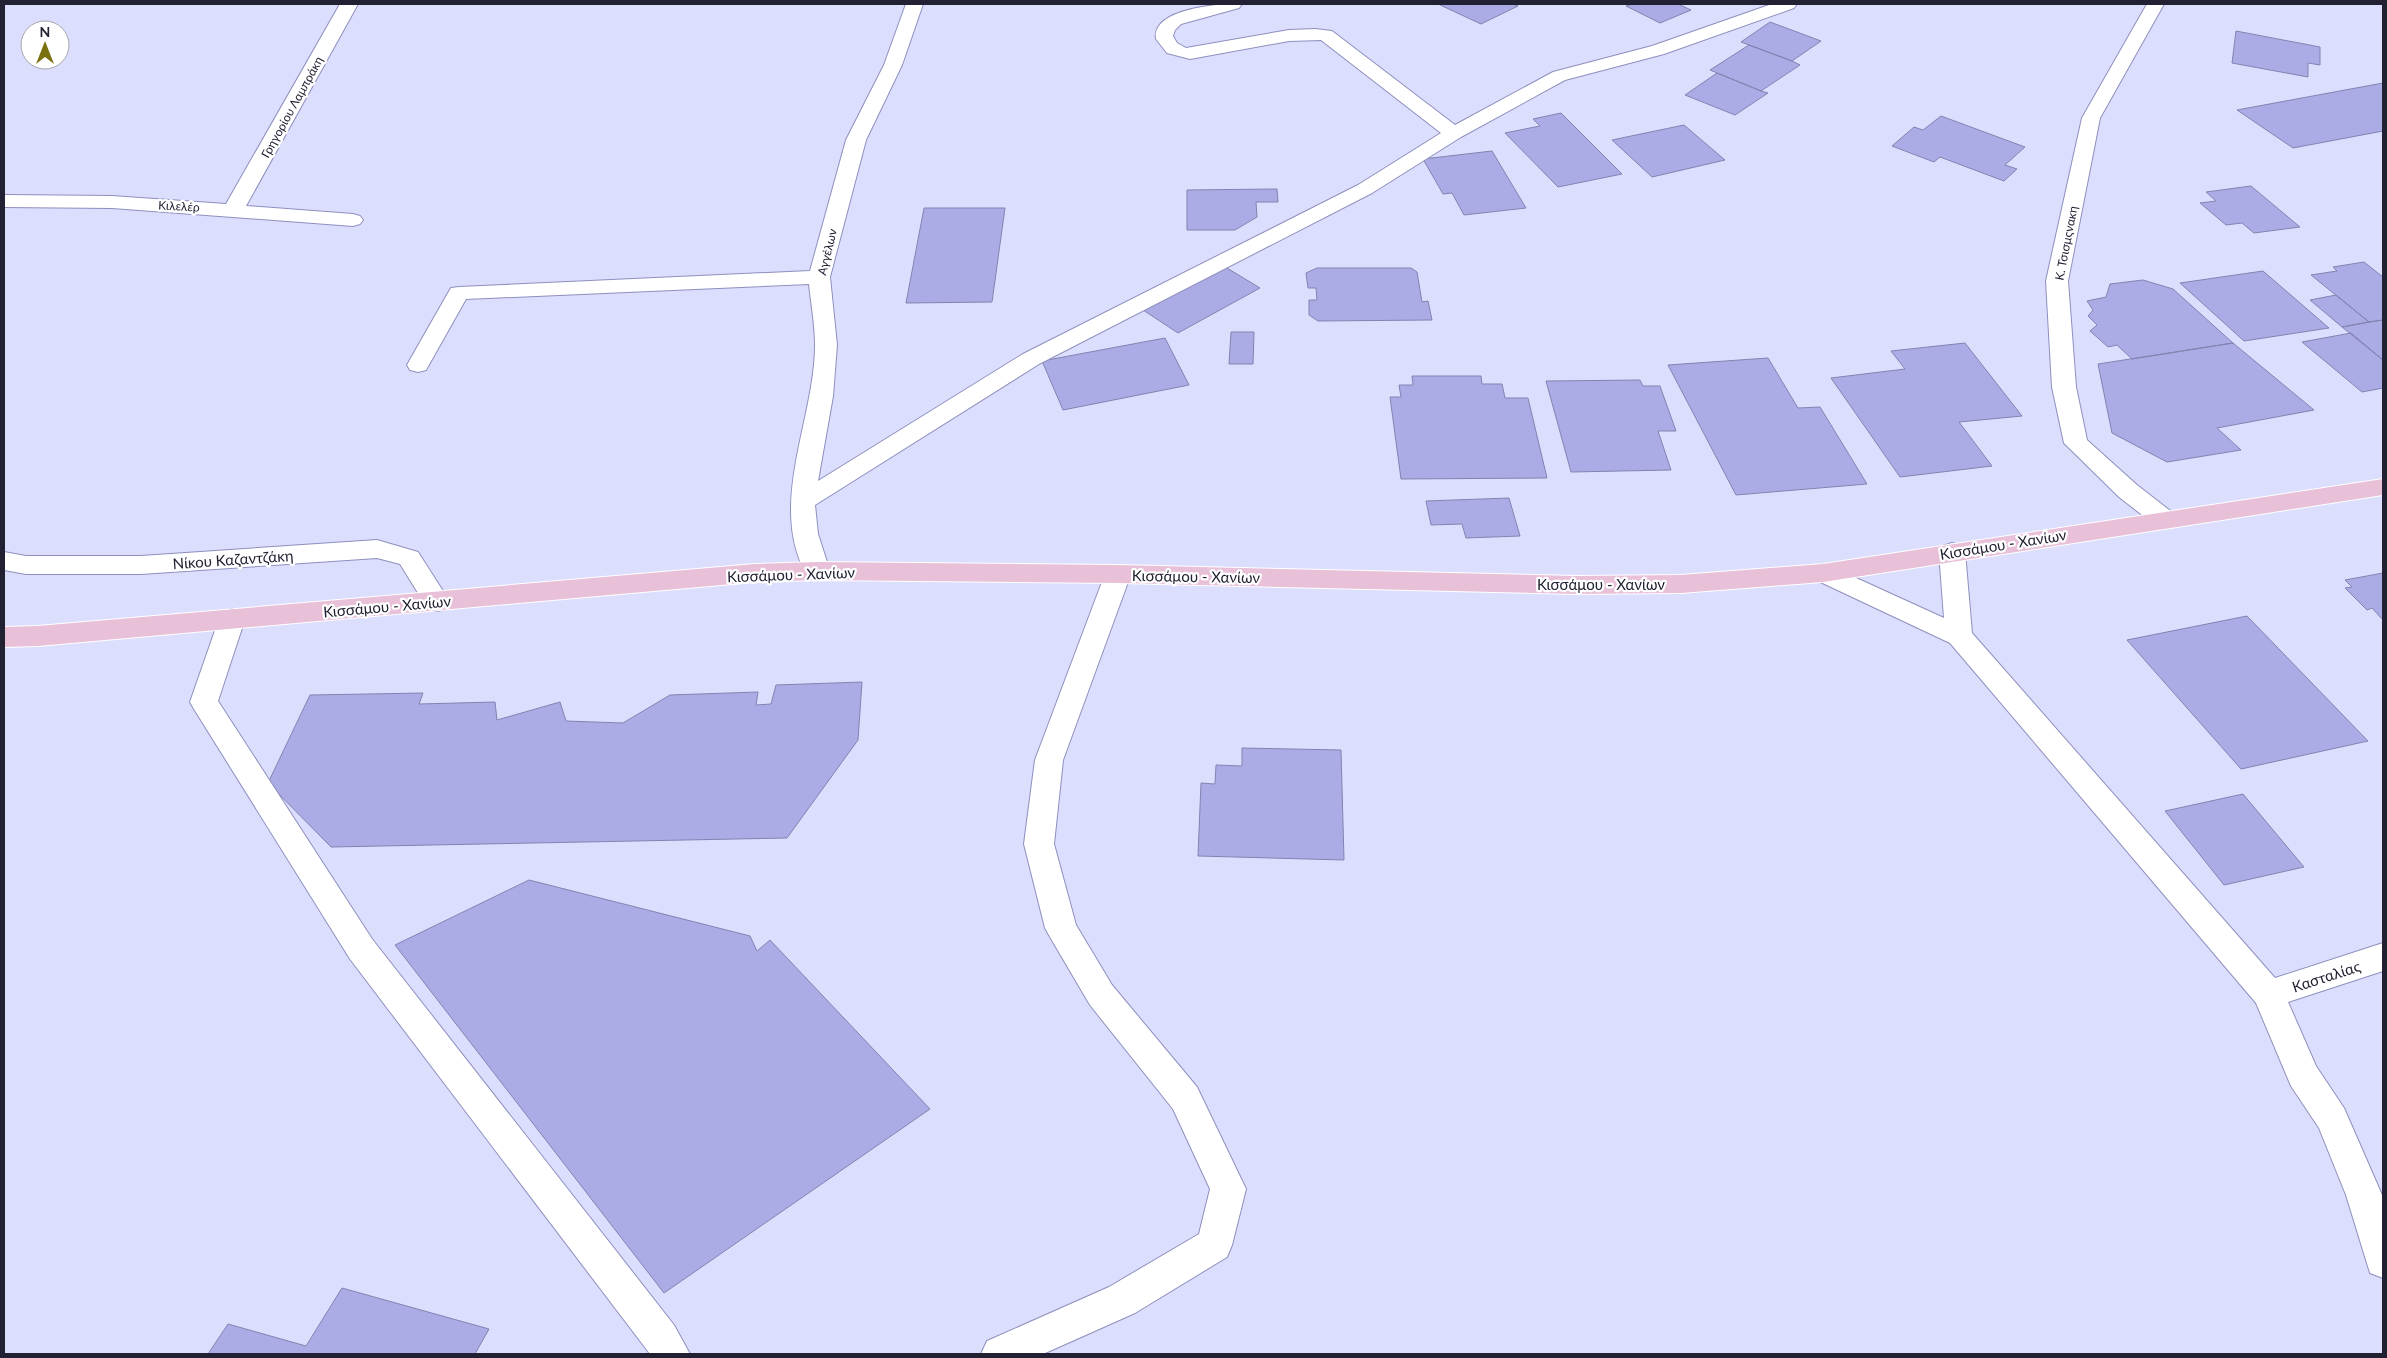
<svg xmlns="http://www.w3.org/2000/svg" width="2387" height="1358" viewBox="0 0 2387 1358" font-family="Lato,sans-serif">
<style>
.building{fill:#abace5;stroke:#8383b2}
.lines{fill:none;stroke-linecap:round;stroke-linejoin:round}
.minor-casing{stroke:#8e8fbe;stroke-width:2}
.major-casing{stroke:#fff;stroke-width:2}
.minor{fill:#fff;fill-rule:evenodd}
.major{fill:#e8c1d8;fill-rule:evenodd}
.labels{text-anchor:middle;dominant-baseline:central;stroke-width:4.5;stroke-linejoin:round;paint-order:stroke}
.far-street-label{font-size:12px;fill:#212133;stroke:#fff}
.street-label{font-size:15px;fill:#212133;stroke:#fff}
</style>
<rect width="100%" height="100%" fill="#dcdefd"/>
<path class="building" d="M1438,4h74l6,2 -37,18z
M1633,4h45l13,6 -31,13 -34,-17z
M1770,22l51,19 -29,20 -51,-19z
M2236,31l84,16v18l-12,-2v14l-76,-14z
M1749,45l43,16 8,4 -39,26 -51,-21z
M1717,73l44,18 7,2 -33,22 -50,-20z
M2383,83v48l-90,17 -56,-38z
M1561,113l61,61 -64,13 -53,-54 35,-7 -7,-7z
M1941,116l84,31 -20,18 12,4 -13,12 -64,-24 -6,5 -42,-16 22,-19 9,3z
M1684,125l41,35 -73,17 -40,-37z
M1492,151l34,57 -62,7 -12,-22 -9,1 -20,-35z
M2251,186l49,41 -46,6 -12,-10 -16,2 -26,-22 16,-2 -10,-9z
M1277,189l1,13h-22l1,15 -22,13h-48v-40z
M924,208h81l-13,94 -86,1z
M2364,262l19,15v43l-14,2 -58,-47 26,-4 -4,-4z
M1222,265l38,23 -82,45 -38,-25z
M1317,268h94l6,4 5,30 6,-1 4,19 -114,1 -9,-6v-15h8l-1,-12h-8l-2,-15z
M2263,271l66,57 -85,13 -64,-58z
M2143,280l30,9 60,54 -101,16 -15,-14 -9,2 -18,-16 7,-6 -9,-9 5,-6 -6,-9 19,-4 4,-13z
M2336,295l33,27 -27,5 -32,-27z
M2383,320v40l-41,-33 27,-5z
M1231,332h23l-1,32h-24z
M2351,333l32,27v28l-21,4 -60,-50z
M1165,338l24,47 -126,25 -21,-49z
M1965,343l57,73 -63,6 33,44 -92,11 -69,-99 74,-9 -14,-18z
M2233,343l81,67 -97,18 24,22 -74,12 -55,-29 -14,-69z
M1768,358l30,50 22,-1 47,77 -131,11 -68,-130z
M1412,376h69l1,8h20l3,14h23l19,80 -146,1 -11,-82h11l-2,-12h14z
M1640,380l3,6h17l16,45h-18l13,39 -100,2 -25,-91z
M1509,498l11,38 -54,2 -4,-14 -31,1 -5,-24z
M2383,573v47l-11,-12 -5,2 -22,-22 7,-1 -7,-7z
M2247,616l121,125 -127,28 -114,-129z
M862,682l-4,58 -71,98 -456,9 -63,-64 42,-88 113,-2 -4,11 76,-2 2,18 63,-18 6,19 57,2 47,-28 88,-3 -2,13 15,-1 5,-19z
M1242,748l99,2 3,110 -146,-4 3,-73 14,1 1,-19 26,1z
M2243,794l61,73 -80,18 -59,-74z
M529,880l221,56 7,15 13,-11 160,169 -266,184 -269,-348z
M342,1288l147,41 -14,25h-267l20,-30 78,22z"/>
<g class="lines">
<g class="minor-casing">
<path id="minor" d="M340,4h18l-112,202 107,8 7,2 3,4 -3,4 -7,2 -241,-18 -108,-1v-12l108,1 114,8z
M906,4h17l-21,61 -36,75 -36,137 7,68 -4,51 -15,85 205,-127 335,-169 83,-52 -120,-93 -32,1 -99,18 -23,-6 -11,-14c-5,-31 66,-36 86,-35l-3,4 -58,16 -6,6 -2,6 4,7 9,5 103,-18 26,-1 17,2 123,94 98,-53 99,-26 120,-42h25l-3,4 -130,46 -99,26 -104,57 -89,56 -333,171 -224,141 3,29 12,37 -4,6 -9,3 -9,-3c-42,-70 7,-157 7,-232 0,-20 -4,-41 -6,-61l-343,15 -40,71 -8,2 -8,-2 -3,-5 41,-72 3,-5 8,-1 351,-16 36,-131 38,-75z
M2147,4h17l-64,114 -32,163 8,106 11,53 50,45 36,28 4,6 -4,6 -9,2 -9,-2 -36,-28 -55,-54 -12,-56 -6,-106 36,-163z
M377,540l41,12 32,50 -4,7 -9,2 -9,-2 -28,-45 -23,-6 -236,16h-115l-22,-4v-18l22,4h115z
M1952,543l9,3 4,6 7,81 303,345 108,-35v28l-95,31 28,64 28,42 38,87 1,83 -13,-5 -24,-78 -27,-67 -28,-42 -35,-83 -306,-360 -136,-64 -4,-6 4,-6 9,-3 9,3 112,51 -5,-66 4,-6z
M1118,565l9,3 4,6 -68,186 -9,84 22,81 36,60 85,102 49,102 -14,56 -5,12 -92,56 -92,41h-62l6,-13 122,-54 90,-53 11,-45 -37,-80 -83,-104 -40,-68 -5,-9 -21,-84 11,-84 70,-186 4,-6z
M232,609l9,3 4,7 -27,82 154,238 302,386 16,29h-40l-300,-395 -156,-250 -4,-7 29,-83 4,-7z"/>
</g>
<g class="major-casing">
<path id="major" d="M2383,479v16l-560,87 -142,11 -105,1 -458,-11 -301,-3 -62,2 -717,64 -34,1v-20l34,-1 717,-62 62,-2 301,3 458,11 105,-1 142,-11z"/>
</g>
<use href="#minor" class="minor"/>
<use href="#major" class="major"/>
</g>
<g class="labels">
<g class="far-street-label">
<text transform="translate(292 107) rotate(-61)">Γρηγορίου Λαμπράκη</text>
<text transform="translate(179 206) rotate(3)">Κιλελέρ</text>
<text transform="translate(2066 243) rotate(-79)">Κ. Τσισμςνακη</text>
<text transform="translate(827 252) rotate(-76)">Αγγέλων</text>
</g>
<g class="street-label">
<text transform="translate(2003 544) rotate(-9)">Κισσάμου - Χανίων</text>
<text transform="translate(233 559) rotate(-4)">Νίκου Καζαντζάκη</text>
<text transform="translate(791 574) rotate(-2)">Κισσάμου - Χανίων</text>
<text transform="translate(1196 576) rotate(1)">Κισσάμου - Χανίων</text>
<text x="1601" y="584">Κισσάμου - Χανίων</text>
<text transform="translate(387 606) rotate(-5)">Κισσάμου - Χανίων</text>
<text transform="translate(2326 976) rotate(-18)">Κασταλίας</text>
</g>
</g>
<rect width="2387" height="1358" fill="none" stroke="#212133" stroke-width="10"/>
<g transform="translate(45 45)"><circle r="24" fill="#ffffff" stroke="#a6a6ad"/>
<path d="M0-4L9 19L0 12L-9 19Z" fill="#79700f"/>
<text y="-8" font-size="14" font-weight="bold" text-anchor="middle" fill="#212133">N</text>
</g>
</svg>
